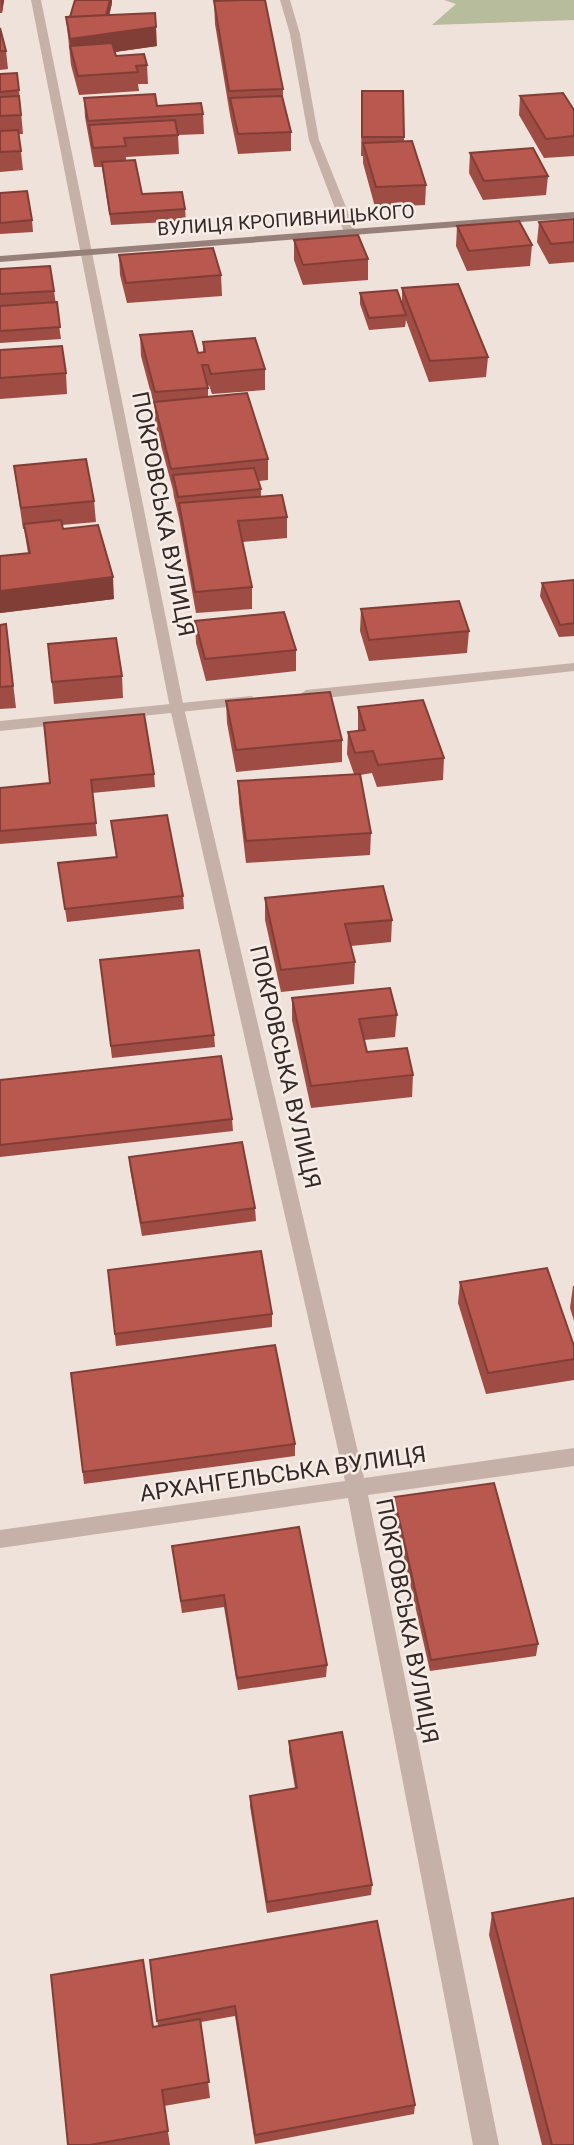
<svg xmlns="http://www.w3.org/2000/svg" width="574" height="2145" viewBox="0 0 574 2145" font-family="Roboto,sans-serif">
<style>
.green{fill:#b6bc9c}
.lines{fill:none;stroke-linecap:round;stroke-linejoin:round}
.service{fill:#c5b1a8;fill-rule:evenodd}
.minor{fill:#c5b1a8;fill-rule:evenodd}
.tertiary{fill:#c5b1a8;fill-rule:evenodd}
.secondary{fill:#98807a;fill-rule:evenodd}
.wall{fill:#9e4c44}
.shaded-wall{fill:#813e37}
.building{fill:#b8584f;stroke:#813e37;stroke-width:2}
.labels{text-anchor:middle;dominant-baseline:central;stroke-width:5;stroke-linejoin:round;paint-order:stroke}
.far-street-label{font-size:19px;fill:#332927;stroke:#f7ede6}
.street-label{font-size:23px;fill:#332927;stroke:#f7ede6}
</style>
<rect width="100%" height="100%" fill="#eee2da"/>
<path class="green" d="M444,0h130v20l-142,5 24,-21z"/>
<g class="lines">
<path class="service" d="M280,0h10l10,34 19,106 37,92 -2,2 -10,-2 -35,-92 -19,-106z"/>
<path class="minor" d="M574,663v8l-268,29 -7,-5 7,-5z
M251,696l5,2 2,3 -2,3 -256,27v-10z"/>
<path class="tertiary" d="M31,0h10l143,708 180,770 210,-30v18l-206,29 131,650h-26l-125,-647 -348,50v-18l345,-49 -175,-773z"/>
<path class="secondary" d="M574,212v6l-574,44v-6z"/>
</g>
<path class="wall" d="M0,0h4l-2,13h-2z
M214,1l69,88v12l8,31v19l-53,3 -8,-39 -15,-91z
M112,3l-3,12 48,31 -42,6 1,4 31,9 1,19h-10l1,7 -60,4 -8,-30 -5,-48h4z
M0,28l6,23 2,18 -8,1z
M0,74l19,16 4,44h-4l4,36 -23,2z
M362,91h41l1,50 22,44 -1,20 -50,2 -12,-44v-7h-2z
M520,96l54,14v46l-30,2 -25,-43z
M84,98l73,8 46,8 1,20 -26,1 1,19 -53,3v4l16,33 43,15 1,12 -75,4 -9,-58h-8l-9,-50z
M470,153l78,23 -2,19 -63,5 -14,-27z
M0,193l32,27 1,12 -33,2z
M574,219v43l-25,2 -12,-22 2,-20z
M457,226l75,19 -2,21 -63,5 -11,-25z
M294,240l74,19v21l-65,5 -9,-25z
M119,255l102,20 1,21 -95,7 -7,-28z
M0,269l54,22 7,48 -61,4z
M402,288l86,69 -2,20 -57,5 -23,-62 -1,7 -36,3 -9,-26v-11l42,11z
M140,335l58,18 5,-1v-10l62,27v21l-53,4 -3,-9 -1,1v11l60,62v21l-9,1 2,8v8l26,20v21l-45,4 10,45v22l-56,4 -17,-95 -5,-21 -1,-7 -18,-67v-14l-14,-53z
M0,350l66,23 1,21 -67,5z
M14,466l80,35 2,21 -34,3 1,4 51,70 -114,14v-57l28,-3 -4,-24h-1z
M574,580v56l-15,1 -19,-41 2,-13z
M361,609l108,22 -2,22 -98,8 -9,-30z
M195,621l101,29v21l-90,10 -10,-38z
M6,624l10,84 -16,1v-84z
M48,644l74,32 1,22 -69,6z
M226,701l116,39v22l-106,10 -9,-49z
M358,707l86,51 -1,22 -66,7 -5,-14 -12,2 11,58 -1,22 -124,8 -7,-60 -1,-22 116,-7 -7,-20 1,-22 10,-1z
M154,774l1,13 -63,6 5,43 -97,8v-56z
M111,821l72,75 1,13 -117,13 -9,-59 58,-6z
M265,898l127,22 -1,22 -40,4 4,16 -1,22 -73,8 -16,-72z
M100,960l114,75 1,12 -103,11z
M292,998l105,17 -2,22 -31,3 3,12 46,23 -1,22 -101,11 -19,-88z
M0,1080l232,39 1,12 -233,26z
M129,1157l126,51 1,13 -114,15 -12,-67z
M108,1270l164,44v13l-156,19z
M460,1282l114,64v34l-88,14 -28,-91z
M573,1286h1v35l-4,-13z
M71,1373l224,71v12l-211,28z
M394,1497l144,147 -2,12 -106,15 -37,-162z
M172,1546l155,119 -1,12 -88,13 -14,-83 -42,6z
M289,1741l83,144 -1,10 -104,18 -17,-107v-10l45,-8 -6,-36z
M492,1913l82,232h-32l-53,-210z
M150,1960l265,145 -1,9 -159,30 -20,-128 -34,6 9,76 -46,8 6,39h-102l90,-119z"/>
<path class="shaded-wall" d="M1,0h3l-2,13z
M110,0h2v3l-6,27 -1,-11z
M156,27l1,19 -84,12 -3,-19z
M113,577l1,22 -114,14v-22z"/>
<path class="building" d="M75,0h35l-4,15 -36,2z
M242,0h23l18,89 -54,2 -15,-90z
M155,13l1,14 -86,12 -4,-22z
M0,28l6,23h-6z
M112,43l4,13 28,-2 3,11 -11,1 2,6 -60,4 -8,-30z
M17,73l2,17 -19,2v-18z
M362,91h41l1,46h-42z
M563,93l11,17v26l-28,3 -26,-43z
M155,94l2,12 44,-3 2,11 -115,7 -4,-23z
M19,96l2,19 -21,1v-19z
M282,96l9,36 -53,2 -8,-36z
M175,120l3,15 -54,3 2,8 -33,2 -4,-23z
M18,130l3,21 -21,1v-21z
M412,141l14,44 -50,2 -13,-44z
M533,148l15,28 -64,5 -14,-28z
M135,160l7,34 40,-2 3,17 -75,5 -8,-52z
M27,191l5,29 -32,3v-30z
M574,219v23l-23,2 -12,-22z
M519,221l13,24 -63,6 -12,-25z
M358,235l10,24 -65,6 -9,-25z
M213,248l8,27 -95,8 -7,-28z
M50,266l4,25 -54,3v-25z
M458,284l30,73 -58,4 -28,-73z
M397,290l9,25 -37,3 -9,-25z
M57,302l3,25 -60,4v-25z
M192,331l6,22 7,-1 -2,-10 52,-4 10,31 -54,5 -3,-9h-6l6,23 -53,4 -15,-57z
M62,346l4,27 -66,5v-28z
M247,393l21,66 -97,10 -17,-67z
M86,459l8,42 -73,7 -7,-42z
M254,468l7,21 -83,8 -5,-22z
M282,495l5,22 -49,4 14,66 -57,5 -16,-89z
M61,520l2,9 35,-4 15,52 -113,14v-35l30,-3 -6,-29z
M574,580v43l-14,2 -18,-42z
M459,601l10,30 -100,9 -8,-31z
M284,612l12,38 -91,9 -10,-38z
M6,624l7,62 -13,1v-62z
M116,638l6,38 -70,6 -4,-38z
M330,692l12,48 -106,10 -10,-49z
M423,700l21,58 -66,7 -5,-14 -18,2 -7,-21 17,-2 -7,-23z
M144,714l10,60 -63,6 5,43 -96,8v-43l50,-5 -6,-60z
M360,774l11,59 -125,8 -8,-60z
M167,815l16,81 -118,13 -7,-46 59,-6 -6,-36z
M383,886l9,34 -47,4 10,38 -74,8 -16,-72z
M199,950l15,85 -103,11 -11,-86z
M390,988l7,27 -38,4 8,33 40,-4 6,27 -102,11 -19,-88z
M221,1056l11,63 -232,26v-65z
M242,1142l13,66 -114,15 -12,-66z
M261,1251l11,63 -157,20 -7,-64z
M547,1268l27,78v13l-86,14 -28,-91z
M275,1345l20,99 -212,28 -12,-99z
M494,1483l44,161 -107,16 -37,-163z
M299,1527l28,138 -90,13 -13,-83 -43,6 -9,-55z
M342,1732l30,153 -105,17 -17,-106 47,-8 -8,-47z
M574,1898v247h-22l-60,-232z
M377,1921l38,184 -160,30 -20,-129 -78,15 -7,-61z
M143,1960l10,67 47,-8 9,63 -47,8 6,41 -78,14h-22l-17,-170z"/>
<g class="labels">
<g class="far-street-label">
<text transform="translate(286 220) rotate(-4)">ВУЛИЦЯ КРОПИВНИЦЬКОГО</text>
</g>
<g class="street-label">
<text transform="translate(163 514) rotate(79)">ПОКРОВСЬКА ВУЛИЦЯ</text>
<text transform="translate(285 1067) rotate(77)">ПОКРОВСЬКА ВУЛИЦЯ</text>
<text transform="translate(283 1474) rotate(-8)">АРХАНГЕЛЬСЬКА ВУЛИЦЯ</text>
<text transform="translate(407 1621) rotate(79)">ПОКРОВСЬКА ВУЛИЦЯ</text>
</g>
</g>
</svg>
